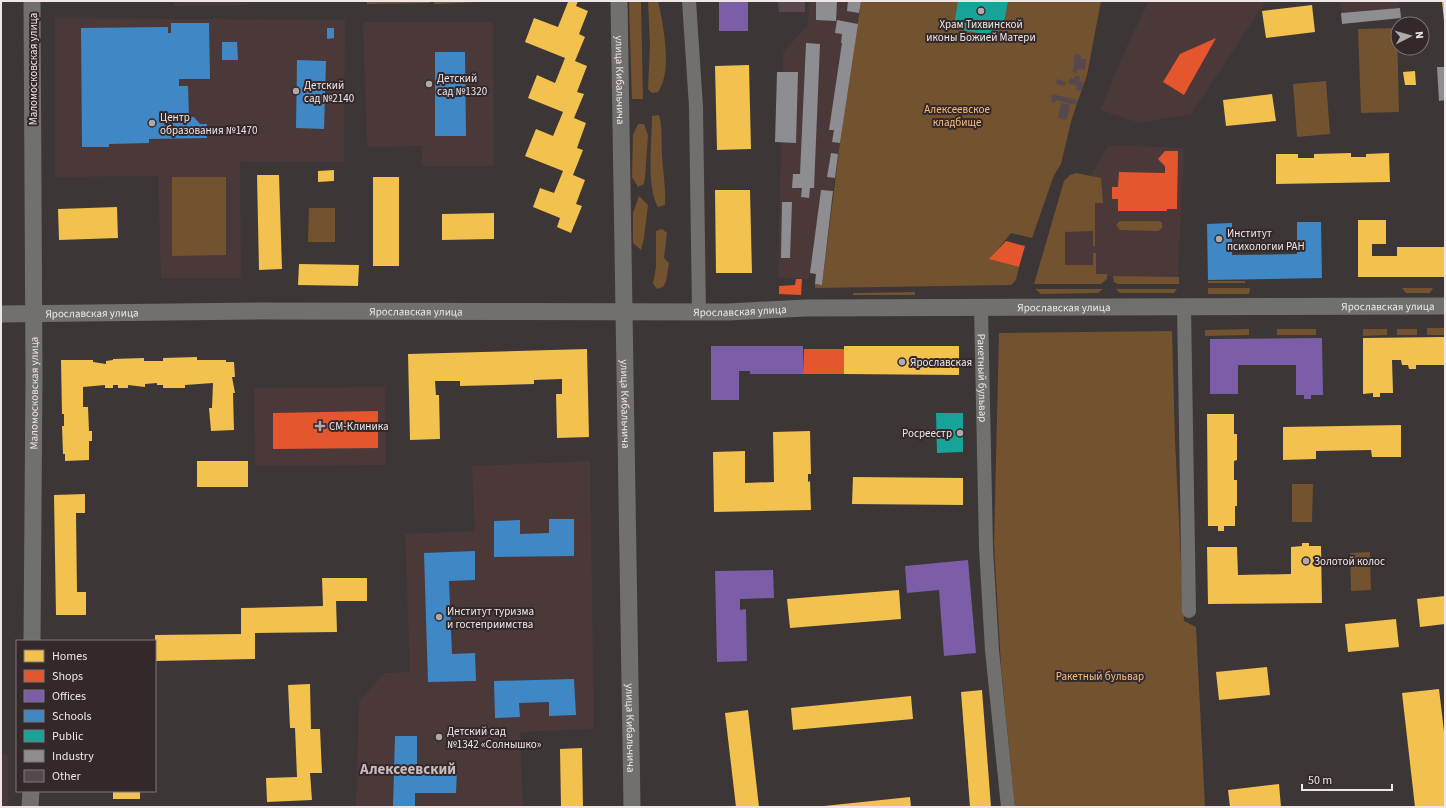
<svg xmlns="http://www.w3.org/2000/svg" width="1446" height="808" viewBox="0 0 1446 808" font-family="'Source Sans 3',sans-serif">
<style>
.built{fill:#4b393a}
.green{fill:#72522f}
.homes{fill:#f2c14e}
.shops{fill:#e4572e}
.offices{fill:#7b5ea7}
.schools{fill:#3f88c5}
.public{fill:#17a398}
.industry{fill:#8d8d92}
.building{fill:#57484f}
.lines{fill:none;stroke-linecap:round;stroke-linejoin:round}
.minor{stroke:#726f6f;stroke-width:14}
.tertiary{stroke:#726f6f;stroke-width:17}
.poi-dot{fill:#b0a8a9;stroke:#34292a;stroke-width:1.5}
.labels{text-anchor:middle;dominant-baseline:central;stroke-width:4;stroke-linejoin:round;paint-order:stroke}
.poi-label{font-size:11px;fill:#eee6e7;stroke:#34292a;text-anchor:start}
.street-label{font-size:11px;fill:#eee6e7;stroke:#34292a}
.park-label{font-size:11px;fill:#f7be81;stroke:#34292a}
.district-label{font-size:15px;font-weight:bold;fill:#cbbbbc;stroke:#34292a}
</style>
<rect width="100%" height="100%" fill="#3c3636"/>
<path class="built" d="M174,1h73v4l-73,1z
M810,1h51l-28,190 -11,94 -7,-1v-10l-5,-1 -1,6 -31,-1 5,-226 24,-26z
M1149,1h117l-75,113 -51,9 -40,-13 28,-66z
M1340,1h59l2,17 -59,6z
M55,18l290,2 -1,142h-104l1,116h-80l-3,-102 -103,1z
M363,22h130l1,144h-72v-20l-55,1z
M1108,145l76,3 -6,129 -133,-1 29,-72z
M385,387l1,78 -131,1 -1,-78z
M590,461l4,268 -74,3 3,75h-167l3,-107 26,-27 25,-1 -5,-138 70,-3 -3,-65z
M1,754h7v53h-7z"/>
<path class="green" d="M367,1h63v2l-63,1z
M434,1h70l-70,3z
M629,1h12l2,98h-11z
M648,1h10c5,23 15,70 0,91l-6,1 -4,-4 2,-43z
M861,1h240l-14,74 -15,43 -11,46 -7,11 -22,63 -21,-5 -21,26 29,8 -3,13 -5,5 -196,3v-4l7,1 18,-142z
M1397,28l2,84 -38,1 -3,-84z
M1326,81l4,53 -33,3 -4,-53z
M659,115c4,13 2,27 3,40 1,17 4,33 3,50l-7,2c-12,-20 -6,-67 -6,-91z
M638,124h6l4,11 -3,43 -1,6 -6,3 -6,-10 1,-42z
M1076,173l25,5 2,25h-8v43h-2v-15l-28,1v33h28v-12h3v21h11v5l-6,5h-67l30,-103 6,-6z
M172,177h54v78l-54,1z
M639,196l9,9 -4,33 -3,12 -8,-7v-30z
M309,208h26v34h-27z
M1120,221h39l3,2v5l-4,3 -38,-1 -4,-5z
M662,229l5,4 -3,25 5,5 -3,19 -3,5 -6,2 -4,-5 3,-17v-36z
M1113,276l66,1v7h-61l-4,-2z
M1208,281h37v2h-37z
M1208,288h42l-1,6h-41z
M1402,288h31l-3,5h-24z
M1035,289h68l-5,4 -57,1z
M1116,289h61l-3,4h-54z
M915,292v3h-62v-2z
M1427,328h18v7h-18z
M1249,329v6l-44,1v-6z
M1277,329h39v6h-39z
M1363,329h24v6l-24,1z
M1397,329h20v6h-20z
M1172,331l3,109 9,181 12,6 9,180h-190l-14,-141 -7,-122 5,-211z
M1292,484h21l-1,38h-20z
M1370,552l1,38 -20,1 -1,-38z"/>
<path class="homes" d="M565,1h13l-2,5 12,5 -9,23 6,3 -10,24 12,5 -10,26 7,2 -10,24 12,5 -9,25 6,2 -10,25 12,5 -9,24 6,2 -11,27 -14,-6 3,-9 -27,-11 7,-19 14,5 9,-22 -38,-15 11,-27 17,7 10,-24 -35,-14 9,-23 18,8 10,-25 -40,-16 9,-24 24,9 10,-25z
M1442,1h3v20h-1z
M1312,5l3,27 -49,6 -4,-27z
M749,65l2,84 -34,1 -2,-84z
M1415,71l1,14h-11l-2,-13z
M1272,94l4,27 -50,5 -3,-26z
M1351,153v4h15v-3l23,-1 1,29 -114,2v-30h22v4h16v-4z
M334,170v11l-16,1v-11z
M257,175h22l3,94 -23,1z
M373,177h26v89h-26z
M715,190h35l2,83h-36z
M117,207l1,31 -59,2 -1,-31z
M494,213v26l-52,1v-26z
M1358,220h28v24h-14v12h25v-9h48v30h-87z
M299,264l60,1 -1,21 -60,-1z
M1445,337v28h-29v4h-7l-1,-4h-6l-1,-5h-9l1,33h-13v4h-7v-4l-10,1v-56z
M844,346h115v29l-115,-1z
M587,349l2,88 -32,1 -1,-44h6v-15l-28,1v4l-74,2v-5h-25l1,14h3l1,44 -30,1 -2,-86z
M197,357v3h29v2h8l1,15h-3l3,16h-2l1,37 -23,1 -2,-23h3l1,-25 -28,2v3h-22v-3h-6v-2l-12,1v3l-17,-2v3h-10v-3h-5v3h-8v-3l-22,2v20h5l1,24h3v10h-3v19l-24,1v-7h-2l-1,-28h2v-12h-2l-1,-54h32v2l13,2v-3l7,-1v-1l31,-1v3h19v-3z
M1207,414h27v20h3v26l-3,1v19h3v26h-2v20h-11v5h-6v-5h-10z
M1401,425v32h-29l-1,-7 -55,1v8l-33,1v-33z
M810,431l1,43h-3v8l2,-1 1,29 -97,2 -1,-60 32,-1v32l29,-1 -1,-50z
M197,461h51v26h-51z
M853,477l110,1v27l-111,-1z
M85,494v19h-9l1,79h9v23h-30l-2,-120z
M1302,543h7v3h12l1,57 -114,1 -1,-57h30l1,28 53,-1v-27l11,-1z
M322,578h45v23h-31l1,31 -82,1v26l-100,2v-26l86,-1v-26l82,-2z
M899,590l2,29 -111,9 -3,-29z
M1445,596v28l-25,3 -3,-28z
M1396,619l3,28 -51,5 -3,-28z
M1267,667l3,28 -51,5 -3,-28z
M310,684l1,45h9l2,44h-12l2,27 -45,2 -1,-24 31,-1 -2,-49h-5l-2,-43z
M1439,689l6,51v67h-30l-13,-114z
M982,690l9,117h-21l-9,-115z
M911,696l2,23 -120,11 -2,-22z
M748,710l11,97h-23l-11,-94z
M582,748l1,59h-22l-1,-58z
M1279,784l2,23h-51l-2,-17z
M113,791h27v8h-27z
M910,797l1,10h-87v-1z"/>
<path class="shops" d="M1216,38l-32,57 -21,-13 17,-28z
M1165,151h13l-1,58h-10v2h-49v-12h-6v-12h6l1,-15 46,1v-7l-7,-7z
M1006,241l19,5 -6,21 -30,-8z
M796,279h6l-1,16 -22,-1v-8l16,-1z
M804,349h40v25h-41z
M378,411v37l-105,1v-36z"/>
<path class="offices" d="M719,1h29v30h-29z
M1322,338l1,57h-12v4h-7v-4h-8v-30h-58v29h-28v-55z
M711,346h92v28h-53v-3h-11v29h-28z
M968,560l8,93 -32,3 -5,-66 -32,3 -2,-27z
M773,570l1,28 -34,1v11l6,-1 1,52 -30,1 -2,-91z"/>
<path class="schools" d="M171,23h38l1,56h-31v7h9l1,31h5l6,7h7v14l-58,1v4l-40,1v3h-27l-1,-119 87,-1v6h3z
M327,28h7v10l-7,1z
M222,42h15l1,18h-16z
M435,52h30l1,84h-31z
M297,60l29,1 -2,68 -28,-1z
M1297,222h24l1,56 -114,2 -1,-56 25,-1v32l65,-1z
M549,519h25v37l-80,1v-36l26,-1v14l29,-1z
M475,551v29l-26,1 3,73 23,-1 1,28 -48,1 -4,-129z
M574,679l2,36 -27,1v-14l-30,1 1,14 -25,1 -1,-37z
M395,736h22v33h40l-1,24h-41v14h-22z"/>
<path class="public" d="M958,1h50l-5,26 -12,8 -26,-4 -10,-11z
M936,413h27v39l-26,1z"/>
<path class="industry" d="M816,1h21l-1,20 -20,-1z
M848,1h13l-2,12 -12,-2z
M1400,8l1,10 -59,6 -1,-11z
M837,20l21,4 -18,119 -8,-1 2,-12h-5l13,-87h-1l1,-9 -7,-1z
M806,43l14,1 -6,144h-4l-1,10 -8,-1 1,-9h-10l1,-14h7z
M1437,67h8v33l-6,1z
M777,72h21l-2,71 -21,-1z
M831,153l7,1 -3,24 -8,-1z
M821,190l12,1 -11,94 -7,-1 1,-10 -6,-1z
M782,202h10l-2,56h-9z"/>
<path class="building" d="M778,1h27v11h-26z
M1075,54l6,1v4h5l-1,11 -8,-1v4l-4,-1z
M1075,75l5,2 -1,4 4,1 -2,9 -5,-1 1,-4 -9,-3 2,-5 4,1z
M1057,79l9,3 -2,4 -8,-2z
M1052,94l25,6 -1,5 -20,-5 -1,3 -4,-1z
M1061,103l9,2 -3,15 -9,-2z"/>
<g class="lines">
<g class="minor">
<path d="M689,1l7,106 3,205"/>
<path id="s1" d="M981,307l5,241 6,102 16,157"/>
<path d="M1184,307l5,304"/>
</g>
<g class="tertiary">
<path id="s2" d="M619,1l13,806"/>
<path id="s3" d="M1,314l261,-3 466,1 77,-4 640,-2"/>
<path id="s4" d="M32,641l2,-265 -2,-375"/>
<path d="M30,807l1,-16"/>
</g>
</g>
<g class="poi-dot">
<circle cx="981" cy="11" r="4"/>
<circle cx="429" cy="84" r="4"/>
<circle cx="296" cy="91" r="4"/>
<circle cx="152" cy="123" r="4"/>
<circle cx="1219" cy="239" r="4"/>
<circle cx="902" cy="362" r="4"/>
<path d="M318 420h4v4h4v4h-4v4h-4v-4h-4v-4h4z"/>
<circle cx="960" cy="433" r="4"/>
<circle cx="1306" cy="561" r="4"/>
<circle cx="439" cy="617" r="4"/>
<circle cx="439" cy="737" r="4"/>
</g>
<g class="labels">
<g class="poi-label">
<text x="981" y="24" text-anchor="middle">Храм Тихвинской<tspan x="981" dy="13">иконы Божией Матери</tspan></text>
<text x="437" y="78">Детский<tspan x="437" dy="13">сад №1320</tspan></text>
<text x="304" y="85">Детский<tspan x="304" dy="13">сад №2140</tspan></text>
<text x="160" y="117">Центр<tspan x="160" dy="13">образования №1470</tspan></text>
<text x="1227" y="233">Институт<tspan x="1227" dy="13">психологии РАН</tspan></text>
<text x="910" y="362">Ярославская</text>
<text x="329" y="426">СМ-Клиника</text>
<text x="952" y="433" text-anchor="end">Росреестр</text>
<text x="1314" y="561">Золотой колос</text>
<text x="447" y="611">Институт туризма<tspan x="447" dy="13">и гостеприимства</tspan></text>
<text x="447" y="731">Детский сад<tspan x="447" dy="13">№1342 «Солнышко»</tspan></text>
</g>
<g class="street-label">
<text transform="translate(33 69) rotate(-90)">Маломосковская улица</text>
<text stroke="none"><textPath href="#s2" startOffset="79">улица Кибальчича</textPath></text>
<text stroke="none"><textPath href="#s3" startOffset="1387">Ярославская улица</textPath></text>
<text stroke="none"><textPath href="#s3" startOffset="1063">Ярославская улица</textPath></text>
<text stroke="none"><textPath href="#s3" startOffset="739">Ярославская улица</textPath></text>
<text stroke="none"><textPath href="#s3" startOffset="415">Ярославская улица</textPath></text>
<text stroke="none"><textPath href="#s3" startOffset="91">Ярославская улица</textPath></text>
<text stroke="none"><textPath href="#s1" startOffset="71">Ракетный бульвар</textPath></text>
<text stroke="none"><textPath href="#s4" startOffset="248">Маломосковская улица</textPath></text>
<text stroke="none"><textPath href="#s2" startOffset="403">улица Кибальчича</textPath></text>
<text stroke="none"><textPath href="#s2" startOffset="727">улица Кибальчича</textPath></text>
</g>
<g class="park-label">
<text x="957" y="109">Алексеевское<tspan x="957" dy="13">кладбище</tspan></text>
<text x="1100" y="676">Ракетный бульвар</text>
</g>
<g class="district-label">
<text x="408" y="769">Алексеевский</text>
</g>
</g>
<rect width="1446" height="808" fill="none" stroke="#eee6e7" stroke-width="4"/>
<rect x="16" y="640" width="140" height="152" fill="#34292a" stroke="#7e7576"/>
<rect x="24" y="650" width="20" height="12" fill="#f2c14e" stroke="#7e7576"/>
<text x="52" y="660" font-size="12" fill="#eee6e7">Homes</text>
<rect x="24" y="670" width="20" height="12" fill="#e4572e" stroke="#7e7576"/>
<text x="52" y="680" font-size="12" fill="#eee6e7">Shops</text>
<rect x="24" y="690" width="20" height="12" fill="#7b5ea7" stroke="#7e7576"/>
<text x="52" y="700" font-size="12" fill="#eee6e7">Offices</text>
<rect x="24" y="710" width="20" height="12" fill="#3f88c5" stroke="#7e7576"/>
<text x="52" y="720" font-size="12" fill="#eee6e7">Schools</text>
<rect x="24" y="730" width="20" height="12" fill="#17a398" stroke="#7e7576"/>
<text x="52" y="740" font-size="12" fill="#eee6e7">Public</text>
<rect x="24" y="750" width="20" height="12" fill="#8d8d92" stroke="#7e7576"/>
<text x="52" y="760" font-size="12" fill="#eee6e7">Industry</text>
<rect x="24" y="770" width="20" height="12" fill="#57484f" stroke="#7e7576"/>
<text x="52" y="780" font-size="12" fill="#eee6e7">Other</text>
<g transform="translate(1410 36) rotate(84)"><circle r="19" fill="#34292a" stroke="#7e7576"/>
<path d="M0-3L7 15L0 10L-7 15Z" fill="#b0a8a9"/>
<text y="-6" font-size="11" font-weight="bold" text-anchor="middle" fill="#eee6e7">N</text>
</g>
<path d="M1302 784v6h90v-6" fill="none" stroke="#eee6e7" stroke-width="2"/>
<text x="1308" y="784" font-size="12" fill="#eee6e7" stroke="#34292a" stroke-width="3" paint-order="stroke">50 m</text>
</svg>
